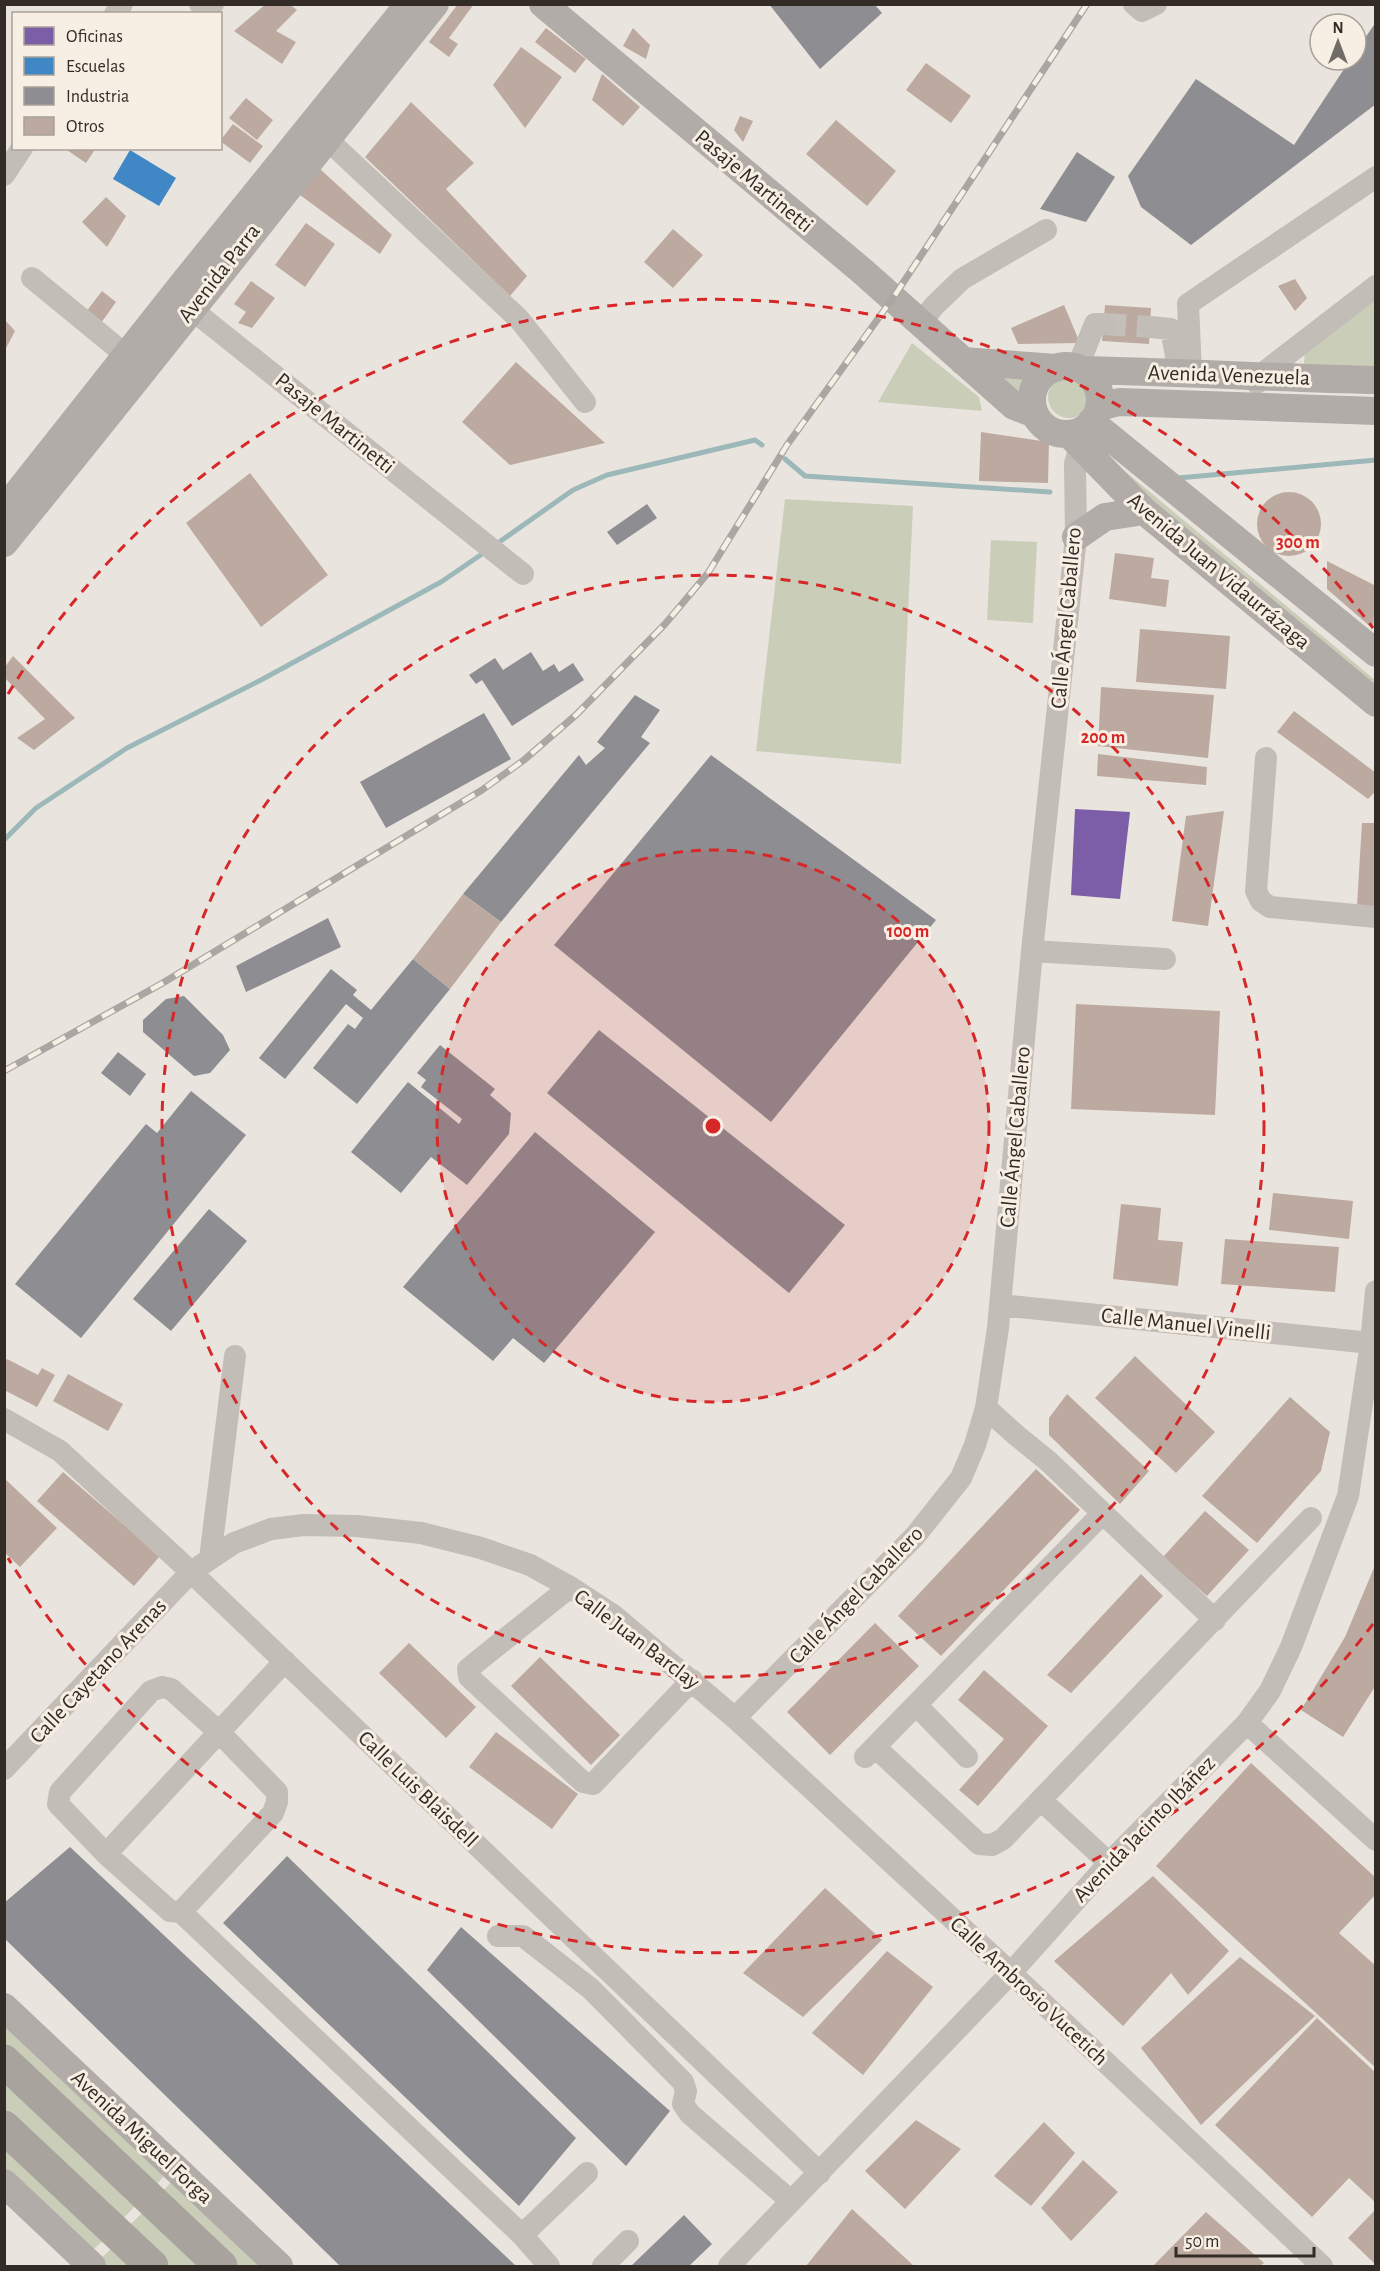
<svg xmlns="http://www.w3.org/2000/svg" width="1380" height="2271" viewBox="0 0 1380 2271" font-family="'Alegreya Sans',sans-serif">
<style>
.green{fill:#caceb9}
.offices{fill:#7b5ea7}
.schools{fill:#3f88c5}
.industry{fill:#8d8d92}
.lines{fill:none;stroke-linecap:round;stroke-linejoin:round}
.stream{stroke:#9cb8b9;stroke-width:5}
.building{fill:#bcaaa0}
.minor-tunnel{stroke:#c5bfb9;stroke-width:22;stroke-dasharray:22 11;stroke-linecap:butt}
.minor{stroke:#c3bdb7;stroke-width:22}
.major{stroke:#b1aca7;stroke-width:28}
.highway{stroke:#a9a39d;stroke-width:33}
.rail-casing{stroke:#aaa6a2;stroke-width:7}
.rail{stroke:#f7efe4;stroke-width:4.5;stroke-dasharray:14;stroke-linecap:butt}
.ring{fill:none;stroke:#d62828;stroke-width:3;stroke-dasharray:10 8}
.labels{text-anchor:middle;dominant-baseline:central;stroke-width:6;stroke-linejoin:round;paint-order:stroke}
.street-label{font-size:22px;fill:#322b26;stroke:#f7efe4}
.centre{fill:#d62828;stroke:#f7efe4;stroke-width:3}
.ring-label{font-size:18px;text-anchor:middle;font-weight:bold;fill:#d62828;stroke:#f7efe4;stroke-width:6;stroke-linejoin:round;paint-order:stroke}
</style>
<rect width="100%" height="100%" fill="#eae4de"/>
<path class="green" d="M1375,298v69l-71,-2 1,-17z
M912,343l67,54 3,14 -104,-9z
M989,370l38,6 -1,27z
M1048 397a21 21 0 1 1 42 0a21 21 0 1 1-42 0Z
M1108,457l267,223v14l-216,-181z
M785,499l128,7 -12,258 -145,-13z
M991,540l46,2 -4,81 -46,-3z
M4,2019l163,154 -13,14 -149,-142z
M4,2077l134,126 -18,19 -115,-110z
M4,2147l99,94 -13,11 -85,-81z
M175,2179l92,87h-29l-78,-73z
M146,2209l60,57h-39l-41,-37z
M112,2248l20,18h-26l-7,-6z"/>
<path class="offices" d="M1075,809l55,3 -10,87 -49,-4z"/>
<path class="schools" d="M130,150l46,28 -17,28 -46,-27z"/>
<path class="industry" d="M769,4h105l8,9 -62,56z
M1376,22v82l-185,141 -50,-38 -13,-31 68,-97 98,66 56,-85h6v-9z
M1077,152l38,25 -29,45 -46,-13z
M647,504l10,14 -40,27 -10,-13z
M531,652l12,19 11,-7 5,8 14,-9 11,17 -72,46 -30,-46 -6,4 -7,-9 26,-17 8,12z
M635,695l25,15 -19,27 9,6 -149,179 -38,-28 116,-139 7,10 19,-17 -8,-6z
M484,713l27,46 -125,69 -26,-46z
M711,755l225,165 -165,202 -217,-177z
M328,918l13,29 -95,45 -10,-26z
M413,959l37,30 -93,115 -44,-36 35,-44 7,5 8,-11 -17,-14 -61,75 -26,-21 72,-89 26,21 -4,5 18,15z
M184,996l39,39 7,15 -20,23 -16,3 -51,-44v-12l23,-21z
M599,1030l246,195 -56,68 -242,-200z
M440,1045l55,44 -5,6 21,18 -2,21 -42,51 -36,-28 -30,36 -50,-41 57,-70 51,42 3,-5 -41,-32 5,-7 -9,-7z
M118,1052l28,22 -16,22 -29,-23z
M191,1091l55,44 -165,203 -66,-54 131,-160 11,9z
M535,1132l120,100 -111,131 -31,-25 -20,23 -90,-74z
M209,1209l38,32 -76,90 -38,-32z
M70,1847l446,419h-176l-336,-328v-35z
M287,1856l289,282 -57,68 -296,-283z
M461,1927l209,184 -44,55 -199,-196z
M684,2215l28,29 -23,22h-58z"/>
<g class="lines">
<path class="stream" d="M785,459l20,17 245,16
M1178,478l198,-18
M495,545l78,-55 34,-15 148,-35 7,5
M4,840l32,-32 91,-60 134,-68 180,-98 44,-30"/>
</g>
<path class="building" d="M266,4h23l8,6 -21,21 20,11 -14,22 -48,-33z
M458,4h16l-25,34 9,6 -9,13 -20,-15z
M546,28l40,31 -11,14 -40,-31z
M633,28l17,17 -4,14 -23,-13z
M521,47l41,30 -37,51 -32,-43z
M926,63l45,33 -20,27 -45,-33z
M602,74l38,33 -17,19 -31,-26z
M246,98l27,22 -16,20 -28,-22z
M411,102l63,61 -28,26 81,87 -17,20 -145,-139z
M740,116l13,5 -10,21 -9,-12z
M836,120l60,51 -29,35 -61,-52z
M233,124l30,22 -13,17 -30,-22z
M64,148h32l-10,15z
M319,168l73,67 -12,19 -80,-59z
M106,197l20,19 -19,31 -25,-25z
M306,223l29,21 -30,43 -30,-22z
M673,229l30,26 -30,33 -29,-26z
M1295,279l12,19 -12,13 -17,-25z
M251,281l24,17 -23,30 -14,-5 8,-11 -12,-8z
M102,291l14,11 -15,21 -15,-11z
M1064,305l16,38 -62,1 -7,-16z
M1105,305l46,3 -2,36 -47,-3z
M4,319l11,12 -11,21z
M516,362l89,81 -95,22 -48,-43z
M981,432l68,10 -1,41 -69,-2z
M250,473l78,102 -67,52 -75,-104z
M1257 524a32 32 0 1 1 64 0a32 32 0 1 1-64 0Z
M1115,553l39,5 -3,20 18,2 -3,27 -57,-8z
M1327,561l49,25 -3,43 -46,-40z
M1140,629l90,7 -4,53 -90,-7z
M13,656l62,62 -41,32 -17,-12 28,-19 -41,-42v-9z
M1101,687l113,8 -6,63 -110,-12z
M1294,711l82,62v18l-8,8 -91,-67z
M1098,754l109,13 -1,18 -109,-9z
M1224,811l-16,115 -36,-5 14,-105z
M1362,823h14v84l-19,-2z
M463,894l38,28 -51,67 -37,-30z
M1076,1004l144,7 -5,104 -144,-6z
M1273,1193l80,8 -4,38 -80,-9z
M1121,1204l40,4 -3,32 25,2 -5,44 -65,-7z
M1225,1239l114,8 -4,45 -114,-8z
M1135,1356l80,76 -39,41 -81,-75z
M7,1359l31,16 4,-7 13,7 -18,32 -33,-17v-27z
M68,1374l55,30 -15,27 -55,-30z
M1067,1394l82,77 -29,33 -71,-69v-17z
M1290,1397l40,35 -9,39 -64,72 -55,-47z
M1036,1469l44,41 -139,146 -43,-40z
M63,1472l97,84 -26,30 -97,-85z
M4,1478l53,50 -37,39 -16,-15z
M1205,1511l44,39 -42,46 -44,-39z
M1376,1563v122l-33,52 -42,-27 44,-73z
M1141,1574l22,22 -92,97 -24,-18z
M875,1623l44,43 -89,89 -43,-43z
M409,1643l67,64 -30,31 -67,-65z
M540,1657l80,78 -29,30 -80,-79z
M984,1670l64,56 -70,80 -19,-16 45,-51 -46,-39z
M496,1732l82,62 -26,35 -83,-62z
M1251,1763l125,115v16l-37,39 37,33v102l-220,-202z
M1153,1876l76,75 -41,44 -17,-22 -48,53 -69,-65z
M825,1888l57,52 -79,77 -60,-44z
M887,1951l46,36 -70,88 -51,-42z
M1240,1957l75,59 -114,109 -60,-77z
M1317,2018l59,55v130l-27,-25 -37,39 -97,-92z
M916,2120l45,29 -56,60 -40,-38z
M1044,2122l31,31 -44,53 -37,-30z
M1083,2160l35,32 -47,49 -30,-33z
M852,2209l62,57h-108z
M1376,2209v56l-28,-27z
M1206,2212l58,51 -4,3h-107z"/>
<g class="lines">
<path class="minor-tunnel" d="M1104,324l46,3"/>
<path class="minor" d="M200,4l8,2 5,-2
M1134,4l8,7 14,-7
M115,14l7,-10
M315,128l204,191 66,83
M4,175l18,-27
M32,278l106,87
M180,300l343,274
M921,323l13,-17 28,-27 84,-49
M1150,327l21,2 8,43
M1077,368l18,-44h9
M1191,372l-3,-68 188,-127
M1257,383l1,-6 118,-91
M1266,758l-10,133 5,10 9,6 106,10
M1032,951l133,8
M1000,1305l371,38
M986,1408l30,27 32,26 167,159
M4,1419l56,32 131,121 629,601
M210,1559l25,-203
M570,1587l-102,82 1,8 114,105 10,2 99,-104
M916,1705l51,52
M735,1718l180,-182 46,-58 14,-33 11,-37 12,-80 34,-377 44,-414 -1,-73 9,-33
M1247,1723l129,117
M875,1747l104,97 13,1 11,-6 308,-321
M865,1757l238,-244
M4,1769l187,-197 43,-29 37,-14 33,-4 53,1 64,7 60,15 49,17 40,22 43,28 122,103 276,255 311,293
M1041,1800l68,63
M106,1854l179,-193
M181,1912l92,-99 4,-11v-10l-58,-60 -48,-43 -9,-2 -11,4 -91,101 -2,12 48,50 64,57 11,1 341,323
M498,1936h25l68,53 92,93 3,9 -3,13 7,10 101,87
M549,2266l-27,-31 65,-62
M603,2266l25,-25
M729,2266l282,-293 98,-110 138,-140 23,-32 21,-44 57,-151 23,-153 5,-52"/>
<path class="major" d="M543,4l318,266 153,136 21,8
M963,361l93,7
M1032 400a34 34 0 1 1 68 0a34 34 0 1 1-68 0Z
M1082,370c98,2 196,8 294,10
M1099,407l20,-5 257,9
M1091,422l285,231
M1069,434l75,77 232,192
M4,510l182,-230 223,-276
M1076,537l29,-20 39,-6
M4,543c146,-178 287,-360 431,-539
M4,2007l275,259
M4,2183l88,83"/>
<path class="highway" d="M4,2061l217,205
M4,2127l148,139"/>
<g class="rail-casing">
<path id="rail" d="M4,1071l157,-87 321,-194 42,-30 53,-46 88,-90 43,-51 79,-128 106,-147 194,-294"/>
</g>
<use href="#rail" class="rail"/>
</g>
<circle cx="713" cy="1126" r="276" fill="#d62828" fill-opacity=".12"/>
<g class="ring">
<circle cx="713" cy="1126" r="276"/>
<circle cx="713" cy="1126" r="551"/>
<path d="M1373 1624A827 827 0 0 1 8 1558M8 694A827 827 0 0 1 1373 628"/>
</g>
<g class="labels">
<g class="street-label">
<text transform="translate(754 181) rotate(40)">Pasaje Martinetti</text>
<text transform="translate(219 273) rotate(-52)">Avenida Parra</text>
<text transform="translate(1229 375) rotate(2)">Avenida Venezuela</text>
<text transform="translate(335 423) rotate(39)">Pasaje Martinetti</text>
<text transform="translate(1219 571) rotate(40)">Avenida Juan Vidaurrázaga</text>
<text transform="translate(1066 618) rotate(-85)">Calle Ángel Caballero</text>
<text transform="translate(1015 1137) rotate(-85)">Calle Ángel Caballero</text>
<text transform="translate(1186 1324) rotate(6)">Calle Manuel Vinelli</text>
<text transform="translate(856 1595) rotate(-46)">Calle Ángel Caballero</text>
<text transform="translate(637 1639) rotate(37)">Calle Juan Barclay</text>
<text transform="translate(98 1671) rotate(-47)">Calle Cayetano Arenas</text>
<text transform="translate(418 1789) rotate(44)">Calle Luis Blaisdell</text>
<text transform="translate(1144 1829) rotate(-46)">Avenida Jacinto Ibáñez</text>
<text transform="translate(1029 1991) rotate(43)">Calle Ambrosio Vucetich</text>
<text transform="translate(142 2137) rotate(43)">Avenida Miguel Forga</text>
</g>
</g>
<circle cx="713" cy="1126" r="9" class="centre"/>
<g class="ring-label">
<text x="1298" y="548">300 m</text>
<text x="1103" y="743">200 m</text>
<text x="908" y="937">100 m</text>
</g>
<rect width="1380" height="2271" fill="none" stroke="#322b26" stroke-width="12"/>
<rect x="12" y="12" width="210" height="138" fill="#f7efe4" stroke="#a8a198" stroke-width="1.5"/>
<rect x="24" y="27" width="30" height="18" fill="#7b5ea7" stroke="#a8a198" stroke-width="1.5"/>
<text x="66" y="42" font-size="18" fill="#322b26">Oficinas</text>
<rect x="24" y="57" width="30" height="18" fill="#3f88c5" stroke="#a8a198" stroke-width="1.5"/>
<text x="66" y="72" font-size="18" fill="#322b26">Escuelas</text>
<rect x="24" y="87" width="30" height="18" fill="#8d8d92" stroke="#a8a198" stroke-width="1.5"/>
<text x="66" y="102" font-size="18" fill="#322b26">Industria</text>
<rect x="24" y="117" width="30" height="18" fill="#bcaaa0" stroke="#a8a198" stroke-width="1.5"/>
<text x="66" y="132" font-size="18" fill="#322b26">Otros</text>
<g transform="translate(1338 42)"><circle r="28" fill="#f7efe4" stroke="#a8a198" stroke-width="1.5"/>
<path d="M0-4.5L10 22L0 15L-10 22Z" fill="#726c66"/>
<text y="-9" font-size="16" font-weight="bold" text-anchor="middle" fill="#322b26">N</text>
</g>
<path d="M1176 2247v9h138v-9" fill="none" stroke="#322b26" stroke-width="3"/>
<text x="1185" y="2247" font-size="18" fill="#322b26" stroke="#f7efe4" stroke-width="4.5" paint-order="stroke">50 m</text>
</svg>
